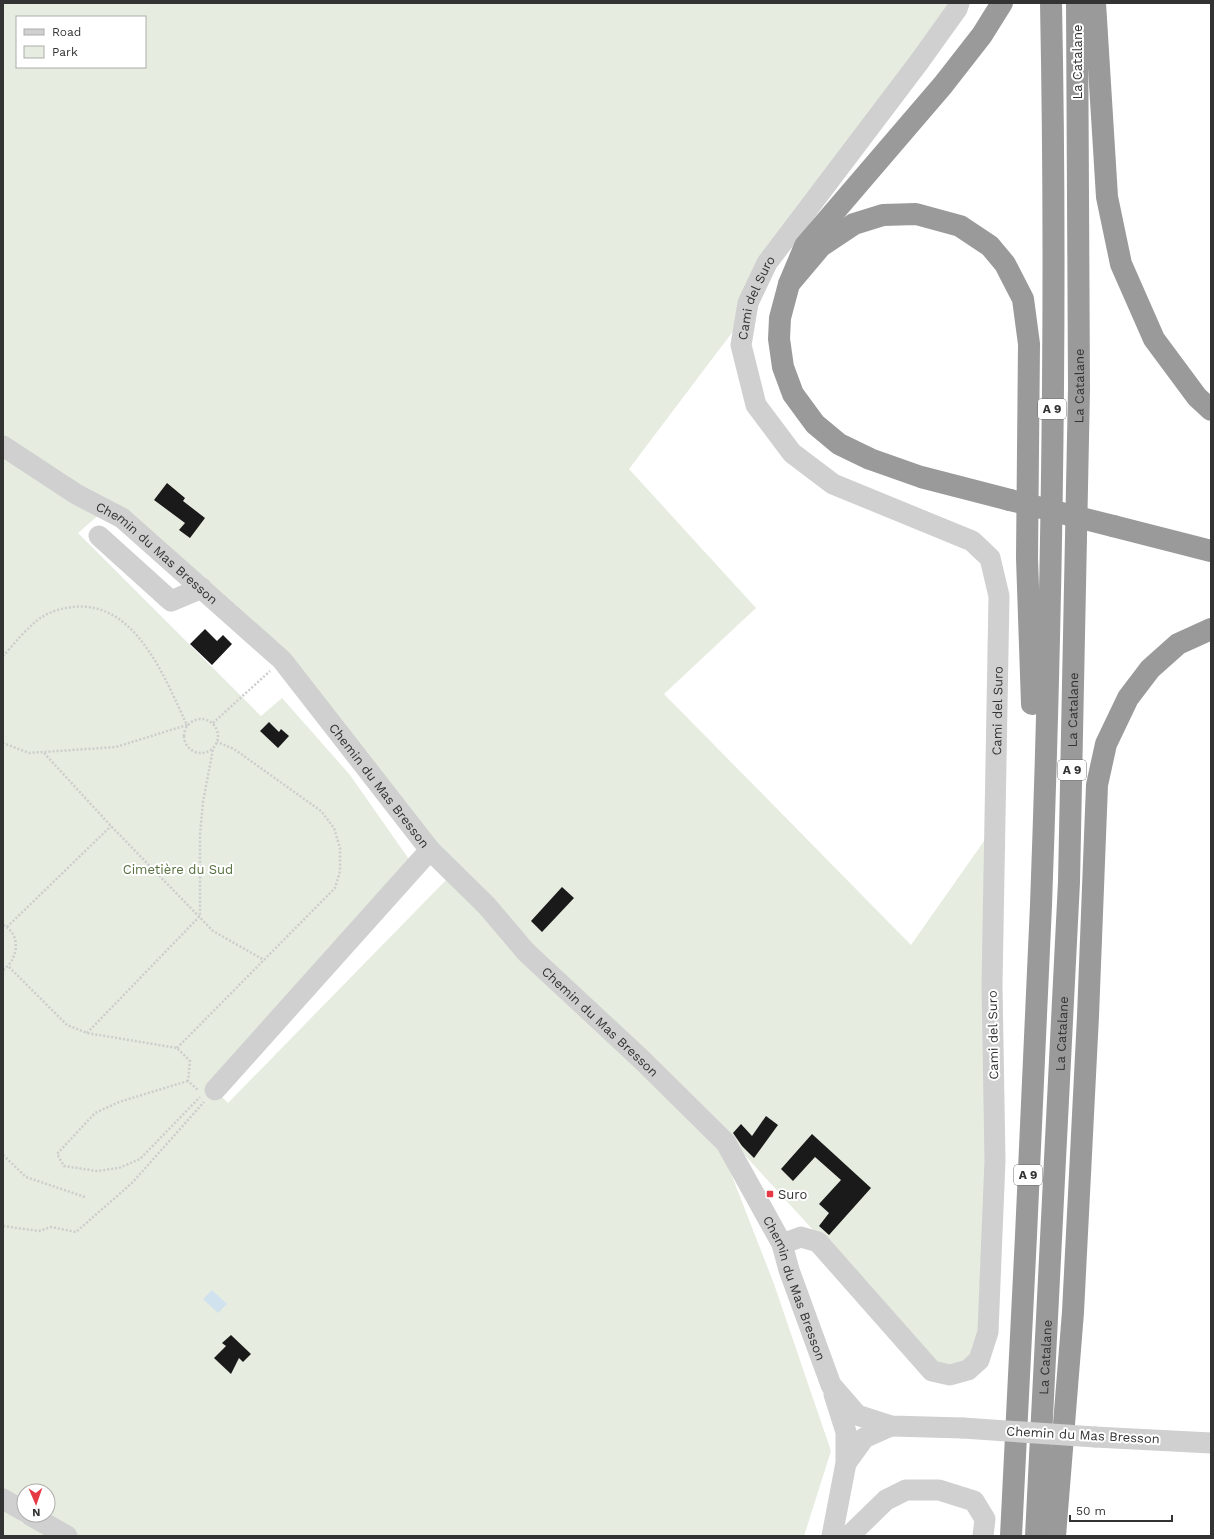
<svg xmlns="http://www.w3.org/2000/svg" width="1214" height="1539" viewBox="0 0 1214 1539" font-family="'Work Sans',sans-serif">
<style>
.green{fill:#e6ecdf;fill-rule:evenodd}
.water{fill:#cfe2ee}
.building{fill:#1a1a1a}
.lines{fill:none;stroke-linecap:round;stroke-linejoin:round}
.path{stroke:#cdcdcd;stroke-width:2.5;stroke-dasharray:2 2;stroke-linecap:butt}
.minor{stroke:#d0d0d0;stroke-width:21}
.highway{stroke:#9a9a9a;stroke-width:22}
.minor-bridge{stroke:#d0d0d0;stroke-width:21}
.highway-bridge{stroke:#9a9a9a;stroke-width:22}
.poi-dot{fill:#e63946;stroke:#fff;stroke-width:1.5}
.labels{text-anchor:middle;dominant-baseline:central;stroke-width:4;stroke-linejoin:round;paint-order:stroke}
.shield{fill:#fff;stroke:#707070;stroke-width:1}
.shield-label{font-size:12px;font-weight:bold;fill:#333}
.street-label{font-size:13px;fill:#333;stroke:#fff}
.park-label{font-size:13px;fill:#56703f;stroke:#fff}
.poi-label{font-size:13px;fill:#333;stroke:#fff;text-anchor:start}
</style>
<rect width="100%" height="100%" fill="#fff"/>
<path class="green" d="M3,3h949l-215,323 -108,143 127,139 -92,86 247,251 78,-111 -1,326 -6,170 -17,35h-29l-206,-226 -200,-191 -80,-87 -163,-205 -284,-218zM17,17h128v50h-128z
M3,454l97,60 -22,19 183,183 21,-18 68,77 70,100 -205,215 13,13 218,-223 275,268 53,136 57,167 -27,85h-801zM24,1491h24v24h-24z"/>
<path class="water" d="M212,1290l15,14 -9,9 -15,-14z"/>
<path class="building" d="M167,483l18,15 -2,3 22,17 -15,20 -11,-8 6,-7 -31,-23z
M205,629l12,12 6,-6 9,9 -20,21 -22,-21z
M269,722l10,10 2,-3 8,7 -11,12 -18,-17z
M562,887l12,11 -32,34 -11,-11z
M766,1116l12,9 -24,33 -12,-12 -9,-13 8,-9 11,12z
M812,1134l59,54 -42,47 -10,-9 10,-13 -10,-9 22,-24 -26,-23 -22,24 -12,-12z
M231,1335l20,19 -8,8 -4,-4 -8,16 -17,-16 12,-12 -4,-3z"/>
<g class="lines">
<path class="path" d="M3,656c10,-11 27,-32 39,-39 9,-6 21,-9 31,-10 63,-7 92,72 114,118l-71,22 -87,6 -26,-10
M184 736a17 17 0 1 1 34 0a17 17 0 1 1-34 0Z
M213,723l57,-52
M44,753l67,73 102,105 51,29
M3,925c19,9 15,35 0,45
M7,927l104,-101
M9,967l58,58 20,8 90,15 13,13 -2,20 10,9
M87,1033l113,-117v-81l3,-33 10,-53
M177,1048l158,-160 5,-17v-23l-6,-20 -13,-17 -87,-62 -17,-7
M188,1081l-69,21 -24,11 -38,41 7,12 33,5 22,-3 21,-9 60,-62
M3,1155l23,22 59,20
M3,1226l36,5 12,-4 25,5 56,-49 72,-81"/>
<g class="minor">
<path id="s1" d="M3,446l73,48 46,24 160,142 148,190 57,56 39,46 115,107 85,84 56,101 7,26 42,115 26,30 34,11 72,2"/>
<path d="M99,536l72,65 31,-13"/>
<path d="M215,1090l215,-240"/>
<path id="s2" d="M782,1244l19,-7 17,5 114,129 18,4 18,-5 11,-10 9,-28 7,-172 -3,-175 7,-389 -9,-38 -18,-17 -139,-57 -41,-31 -36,-48 -15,-60 7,-42 19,-40 152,-201 38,-53 2,-6"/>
<path d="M1095,1437l116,6"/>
<path d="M846,1463l18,-25 27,-12"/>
<path d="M3,1499l21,12"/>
<path d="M30,1515l37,21"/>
<path d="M832,1536l14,-73v-31l-12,-38"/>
<path d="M849,1536l37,-36 20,-10h33l35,11 11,18 -2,17"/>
</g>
<g class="highway">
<path d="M1002,3l-20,32 -39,50 -138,161 -16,38 -9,34 -1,21 4,28 10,27 22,30 24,20 31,15 51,18 89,23"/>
<path d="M1095,3l12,194 14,67 33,75 43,58 14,13"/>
<path d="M789,284l32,-38 33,-22 29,-9 33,-1 44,12 30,20 15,18 18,35 6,45 -2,214 5,146"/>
<path d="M1113,526l98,25"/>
<path d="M1011,1536c10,-210 22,-421 30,-631 11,-300 16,-602 10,-902"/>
<path id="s3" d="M1036,1536l33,-654 10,-493 -2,-386"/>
<path d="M1055,1536l18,-224 15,-296 9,-231 9,-41 22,-46 22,-29 28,-25 33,-15"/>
</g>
<path class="minor-bridge" d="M963,1428l132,9"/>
<path class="highway-bridge" d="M1010,500l103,26"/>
</g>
<rect class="poi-dot" x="766" y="1190" width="8" height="8" rx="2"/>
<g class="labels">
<g class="shield">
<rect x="1038" y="399" width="28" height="20" rx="3"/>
<rect x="1058" y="760" width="28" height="20" rx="3"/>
<rect x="1014" y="1165" width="28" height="20" rx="3"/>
</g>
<g class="shield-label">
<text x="1052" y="409">A 9</text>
<text x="1072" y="770">A 9</text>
<text x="1028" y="1175">A 9</text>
</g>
<g class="street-label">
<text transform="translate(1077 62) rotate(-90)">La Catalane</text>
<text stroke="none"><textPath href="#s2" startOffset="1465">Cami del Suro</textPath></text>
<text stroke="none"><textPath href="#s3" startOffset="1151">La Catalane</textPath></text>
<text stroke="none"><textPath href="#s1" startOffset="188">Chemin du Mas Bresson</textPath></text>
<text stroke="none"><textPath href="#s3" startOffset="827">La Catalane</textPath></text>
<text stroke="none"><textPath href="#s2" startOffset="913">Cami del Suro</textPath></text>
<text stroke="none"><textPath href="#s1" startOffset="512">Chemin du Mas Bresson</textPath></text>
<text stroke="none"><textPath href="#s1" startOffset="836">Chemin du Mas Bresson</textPath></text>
<text stroke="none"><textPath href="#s3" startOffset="503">La Catalane</textPath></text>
<text transform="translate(993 1035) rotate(-91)">Cami del Suro</text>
<text stroke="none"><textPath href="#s1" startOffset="1172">Chemin du Mas Bresson</textPath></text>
<text stroke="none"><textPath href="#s3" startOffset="179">La Catalane</textPath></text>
<text transform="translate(1083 1435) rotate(3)">Chemin du Mas Bresson</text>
</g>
<g class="park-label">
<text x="178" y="869">Cimetière du Sud</text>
</g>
<g class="poi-label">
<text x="778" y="1194">Suro</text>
</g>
</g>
<rect width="1214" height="1539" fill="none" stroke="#333333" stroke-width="8"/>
<rect x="16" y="16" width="130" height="52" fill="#ffffff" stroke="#adadad"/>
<rect x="24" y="29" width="20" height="6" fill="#d0d0d0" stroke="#adadad"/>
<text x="52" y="36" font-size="12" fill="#333333">Road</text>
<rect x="24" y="46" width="20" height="12" fill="#e6ecdf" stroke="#adadad"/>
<text x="52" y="56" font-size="12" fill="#333333">Park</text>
<g transform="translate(36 1503) rotate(178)"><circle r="19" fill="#ffffff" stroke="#adadad"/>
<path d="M0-3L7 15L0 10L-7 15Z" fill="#e63946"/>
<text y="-6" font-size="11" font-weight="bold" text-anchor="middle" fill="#333333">N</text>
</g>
<path d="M1070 1515v6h102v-6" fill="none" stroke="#333333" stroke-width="2"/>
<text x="1076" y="1515" font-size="12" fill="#333333" stroke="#ffffff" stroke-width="3" paint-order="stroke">50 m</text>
</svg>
